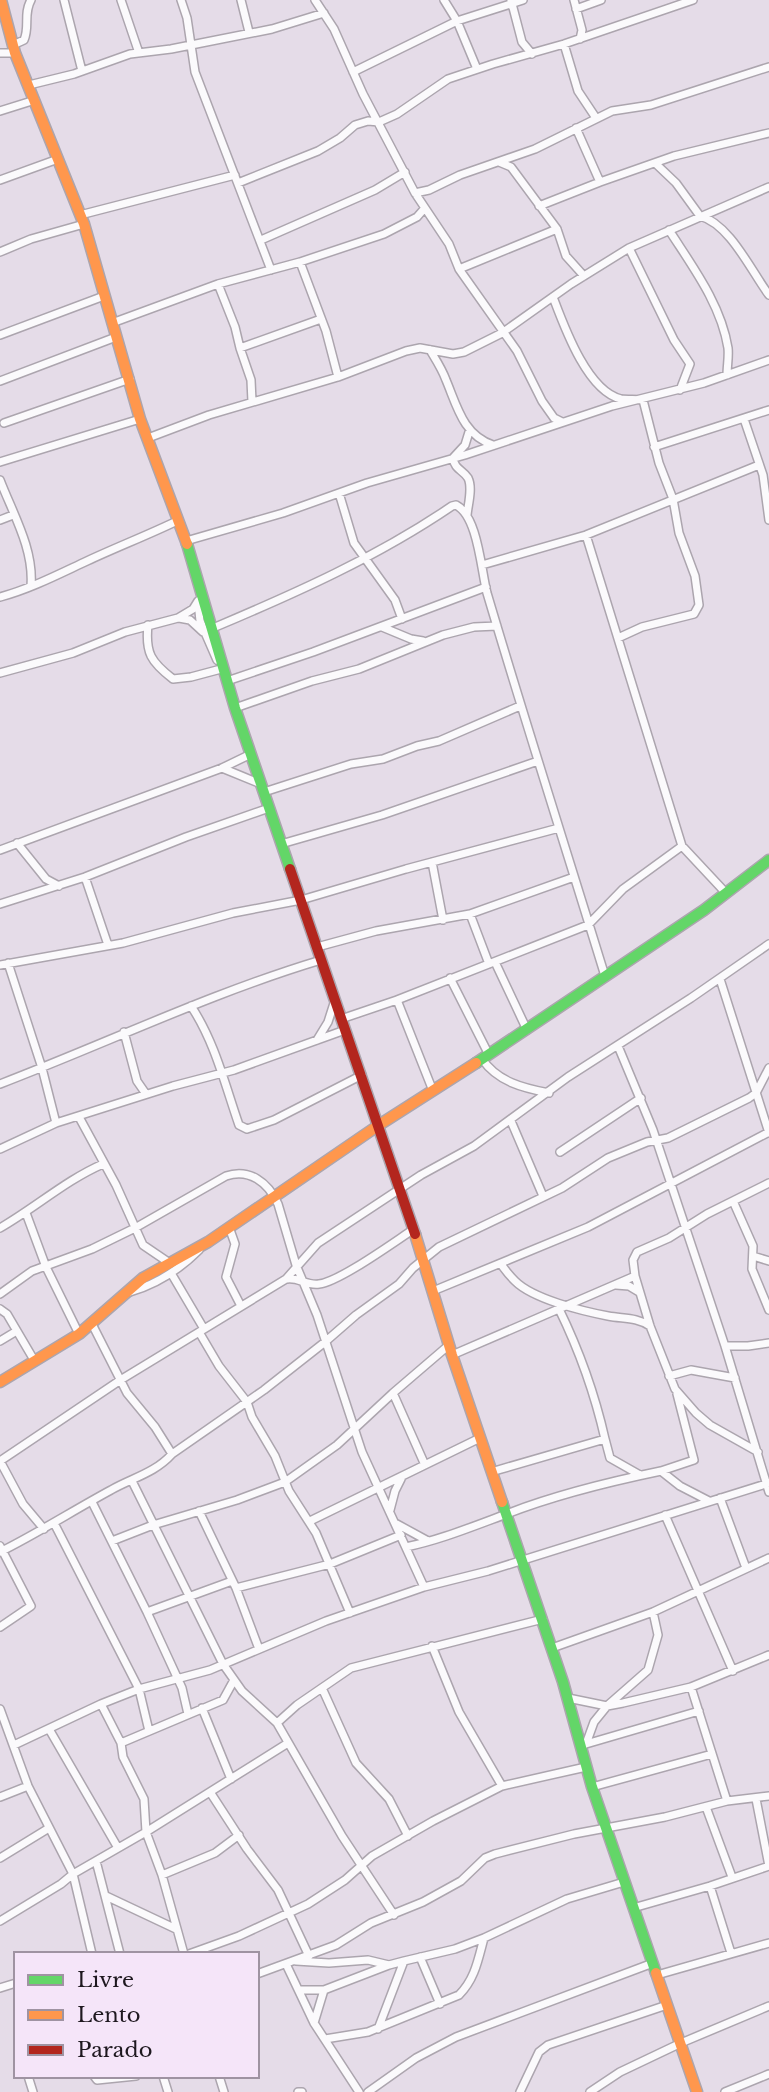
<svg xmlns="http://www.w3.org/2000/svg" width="769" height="2092" viewBox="0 0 769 2092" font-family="'Libre Baskerville',serif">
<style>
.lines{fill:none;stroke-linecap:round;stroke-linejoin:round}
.street-casing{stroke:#aca5ae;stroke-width:10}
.fast-casing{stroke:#aca5ae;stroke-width:13}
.slow-casing{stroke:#aca5ae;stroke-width:13}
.jam-casing{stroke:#aca5ae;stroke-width:13}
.street{stroke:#fbfafc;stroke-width:7}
.fast{stroke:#63d668;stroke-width:10}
.slow{stroke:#ff974d;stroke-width:10}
.jam{stroke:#b3261e;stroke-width:10}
</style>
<rect width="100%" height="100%" fill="#e5dce8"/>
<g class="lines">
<g class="street-casing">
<path id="street" d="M64,0l18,71
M121,0l18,53
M181,0l6,18 8,54 76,198
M241,0l8,32
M315,0l19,29 29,65 52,99 34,51 10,25 58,82 25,50 12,17 8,4
M444,0l13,21 20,48
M511,0l11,42 10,12
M574,0l8,30 -2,9
M576,9l25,-9
M564,44l14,47 18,27
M13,45l11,-5c6,-13 -1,-26 7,-40
M0,53h15
M353,72l104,-51 66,-21
M29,85l45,-11 56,-20 41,-5 101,-20 52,-16
M0,111l35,-11
M576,128l24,54 74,-26 95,-23
M499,162l12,5 46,62 9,27 18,20
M655,163l21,20 24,33c30,8 51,55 69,79
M0,180l58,-21
M238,183l80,-32 22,-13 15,-13 13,-4 11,1 18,-8 51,-35 45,-15 71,-20 129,-44
M415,193l14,-3 31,-15 75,-26 77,-38 39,-6 118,-38
M539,206l61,-24
M80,215l155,-40
M669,230c23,36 52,74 59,118 1,9 -1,18 -1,27
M261,240l114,-50 30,-18
M629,248l45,92 16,24 -10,26
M0,252l31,-13 53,-15
M300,262l26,69 12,46
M459,269l98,-40
M218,284l17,43 5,21 11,32 1,22
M553,297c11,29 34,94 68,102 7,1 15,0 22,1l16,63 14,36 6,34 16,43 4,29 -5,9 -52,13 -24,11
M112,323l106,-39 82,-22 84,-28 33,-17 7,-8
M0,335l104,-39
M240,348l81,-29
M430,350c6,10 12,19 16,30 11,26 17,55 47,65
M0,381l116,-44
M744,419l19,56 6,45
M4,423l126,-44
M148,438l61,-23 129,-38 68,-26 14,-3 33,6 11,-2 38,-19 69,-49 58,-36 140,-61
M654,447l115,-37
M0,462l140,-43
M0,480c13,34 34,69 31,106
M339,493l15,50 41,57 7,19
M467,515c1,-11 6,-27 1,-37 -6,-9 -13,-8 -15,-20l12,-13 4,-13
M0,520l13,-5
M586,535l96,311
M186,541l97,-28 84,-30 98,-28 147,-49 92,-23 65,-23
M482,565l104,-30 173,-70
M0,597c30,-8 59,-23 87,-36 30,-14 61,-26 90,-40
M198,602l2,19 17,39
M179,618l11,2 13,12
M148,625c-3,28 3,37 25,54l18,-2 30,-8
M382,627l29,12 12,2
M213,628c83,-35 164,-71 239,-122l4,-1c22,11 25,65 31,88 38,128 79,256 118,383
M0,673l73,-20 52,-21 53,-14 15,-9 5,-8
M227,681l86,-29 173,-65
M235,708l77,-27 47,-12 84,-34 31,-8 23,-1
M222,768l39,16
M264,792l87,-28 32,-5 34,-13 22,-5 81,-35
M17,843l29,36 13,7
M281,844l101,-29 156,-54
M0,850l222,-82 29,-14
M432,862l11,58
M85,877l23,68
M0,904l85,-27 101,-40 83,-29
M470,914l104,-37
M317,947l59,-16 94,-17 19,50
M495,962l32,68
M8,963l34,105 14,55
M0,965l123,-22 110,-30 68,-13 105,-31 153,-41
M450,978l39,77
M720,979l49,154
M397,1000l36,91
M191,1006c24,36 34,79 48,119l8,4 27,-9 88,-45
M341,1019l56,-19 191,-75 35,-36 59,-43 43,46
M124,1032l13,49 9,13
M317,1040l11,-18 7,-22
M618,1046l35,84 72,216 44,146
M482,1059c16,23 41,29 67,34
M0,1084c107,-41 211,-91 321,-124
M79,1117l37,68 27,60 25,17
M511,1121l32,75
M0,1149l56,-26 117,-37 61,-16 111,-40
M560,1152l81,-54
M733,1201l20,45 -1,23 17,41
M26,1213l20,54 33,67
M229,1227l6,17 -9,33 15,29
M0,1228c35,-20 66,-48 103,-64
M753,1256l16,5
M501,1264c4,6 9,12 14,17 18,18 67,30 93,35 16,3 28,1 42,10
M171,1273l33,56
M287,1279c11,-2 20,7 32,5 20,-2 75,-42 95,-55
M616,1285l13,1 10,6
M433,1291l155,-64 181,-95
M130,1292c27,-8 49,-22 69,-42
M0,1294l32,-23 60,-22 43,-21 91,-52c23,-8 42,6 52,28l18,61 21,50 45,137 62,135
M0,1309l7,5 27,46
M91,1322l36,71 28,34 17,27
M199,1332l20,34 28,36 5,15 23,39 14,35 27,42 34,80
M0,1341l15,-9
M725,1346h23l21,-3
M452,1355l183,-79
M669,1376l22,-6 44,8
M393,1393l32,72
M605,1439l5,19 30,17
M758,1452l-48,-27 -14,-12 -21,-24 -25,-63 -15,-50 -2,-16 4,-8 32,-14 38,-24 62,-31
M0,1461l122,-82 164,-100 32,-36 103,-68 53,-29 94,-69 123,-79 78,-54
M0,1461l23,43 21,25
M661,1471l33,-11 -17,-66
M491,1472l114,-33c-10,-44 -26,-89 -46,-130
M132,1481l91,183 19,27 35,32 65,113 52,79
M720,1498l26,70
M92,1502l55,110 35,76 6,26
M390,1510l5,-19 6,-12
M199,1511l37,77 23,61
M665,1515l68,156
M310,1521l170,-83
M54,1523l85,166 10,42
M395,1523l33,18
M112,1541l41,-16 84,-25 48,-18 52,-37 56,-52 56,-48
M0,1546l31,60 -31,21
M406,1547c34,-7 65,-20 98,-32 50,-20 104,-33 157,-44l19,15 29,15
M0,1552c38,-19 74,-42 111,-62 21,-12 44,-17 61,-36l92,-64 61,-48 31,-27 43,-31 14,-16 26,-21 123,-59 46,-30 39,-16 21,-4 81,-40 7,-5 13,-25
M236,1588l94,-24 71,-29
M147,1612l85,-31
M432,1646l27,66 43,74
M552,1648l101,-36 116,-54
M691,1687l36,114
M322,1688l34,75 33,36 19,37
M568,1698l39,8 16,-3 68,-16 78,-32
M101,1704l20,39 2,14 21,42 2,33 16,43 22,79
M202,1708l29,71
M0,1709l28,77 45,88 19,80
M277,1723l20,-18 54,-37 192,-49
M49,1729l69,119
M121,1743l102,-43 11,-20
M586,1744l113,-33
M14,1745l87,-41 38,-15 71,-19 116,-49 98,-34 64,-16 281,-88
M581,1746l5,-2 8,-22 13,-16 41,-36 10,-35 -5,-23
M592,1787l120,-33
M210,1792l37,57 31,41 31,66
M0,1797l28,-11
M706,1807l26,70
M0,1858l49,-30
M96,1861l24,93
M162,1875l53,-22 24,-18
M710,1886l21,67
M106,1896l70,33
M633,1908l77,-22 59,-20 -13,-67
M0,1921l61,-37 12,-10 73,-42 142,-89
M189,1954l50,-18 69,-32 37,-24 27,-24 61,-35 69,-35 84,-19
M420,1957l20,47
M296,1961l33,2 39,-3 21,5 15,-4 51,-12 29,-11 83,-39 57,-17
M286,1964l28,59 45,69
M257,1974l79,-29 35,-22 52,-21 38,-21 24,-23 10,-4 79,-20 91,-17 62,-16 42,-5
M657,1975l112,-32
M0,1988l16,-5
M299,1990h25l65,-25
M314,2023l10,-33
M378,2029l26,-68
M325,2039l43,-7 91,-37c16,-16 19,-35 25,-57
M28,2076l5,16
M94,2076l3,4 39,-4
M163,2076l5,16
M219,2076l5,16
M298,2092h4
M368,2092l48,-34 40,-21 197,-74
M520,2092l19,-40 9,-7 119,-40
M590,2092l30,-20 61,-29 88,-37
M725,2092l44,-18"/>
</g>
<g class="fast-casing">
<path id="fast" d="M187,544l48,164 55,161
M476,1063l228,-153 65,-50
M502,1502l61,180 29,105 64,186"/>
</g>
<g class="slow-casing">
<path id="slow" d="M1,0l14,53 69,171 56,195 47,125
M415,1234l37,121 50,147
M0,1382l79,-48 64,-56 65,-36 171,-117 97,-62
M656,1973l41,119"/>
</g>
<g class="jam-casing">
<path id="jam" d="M290,869l125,365"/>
</g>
<use href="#street" class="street"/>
<use href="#fast" class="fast"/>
<use href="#slow" class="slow"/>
<use href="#jam" class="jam"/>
</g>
<rect x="14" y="1952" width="245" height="126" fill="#f5e5f9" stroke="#9f93a2" stroke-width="2"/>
<rect x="28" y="1975" width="35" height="10" fill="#63d668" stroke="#9f93a2" stroke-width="2"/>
<text x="77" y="1987" font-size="21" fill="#1e181f">Livre</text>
<rect x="28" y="2010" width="35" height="10" fill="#ff974d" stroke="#9f93a2" stroke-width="2"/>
<text x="77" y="2022" font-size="21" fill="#1e181f">Lento</text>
<rect x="28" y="2045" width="35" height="10" fill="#b3261e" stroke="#9f93a2" stroke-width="2"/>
<text x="77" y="2057" font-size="21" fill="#1e181f">Parado</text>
</svg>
